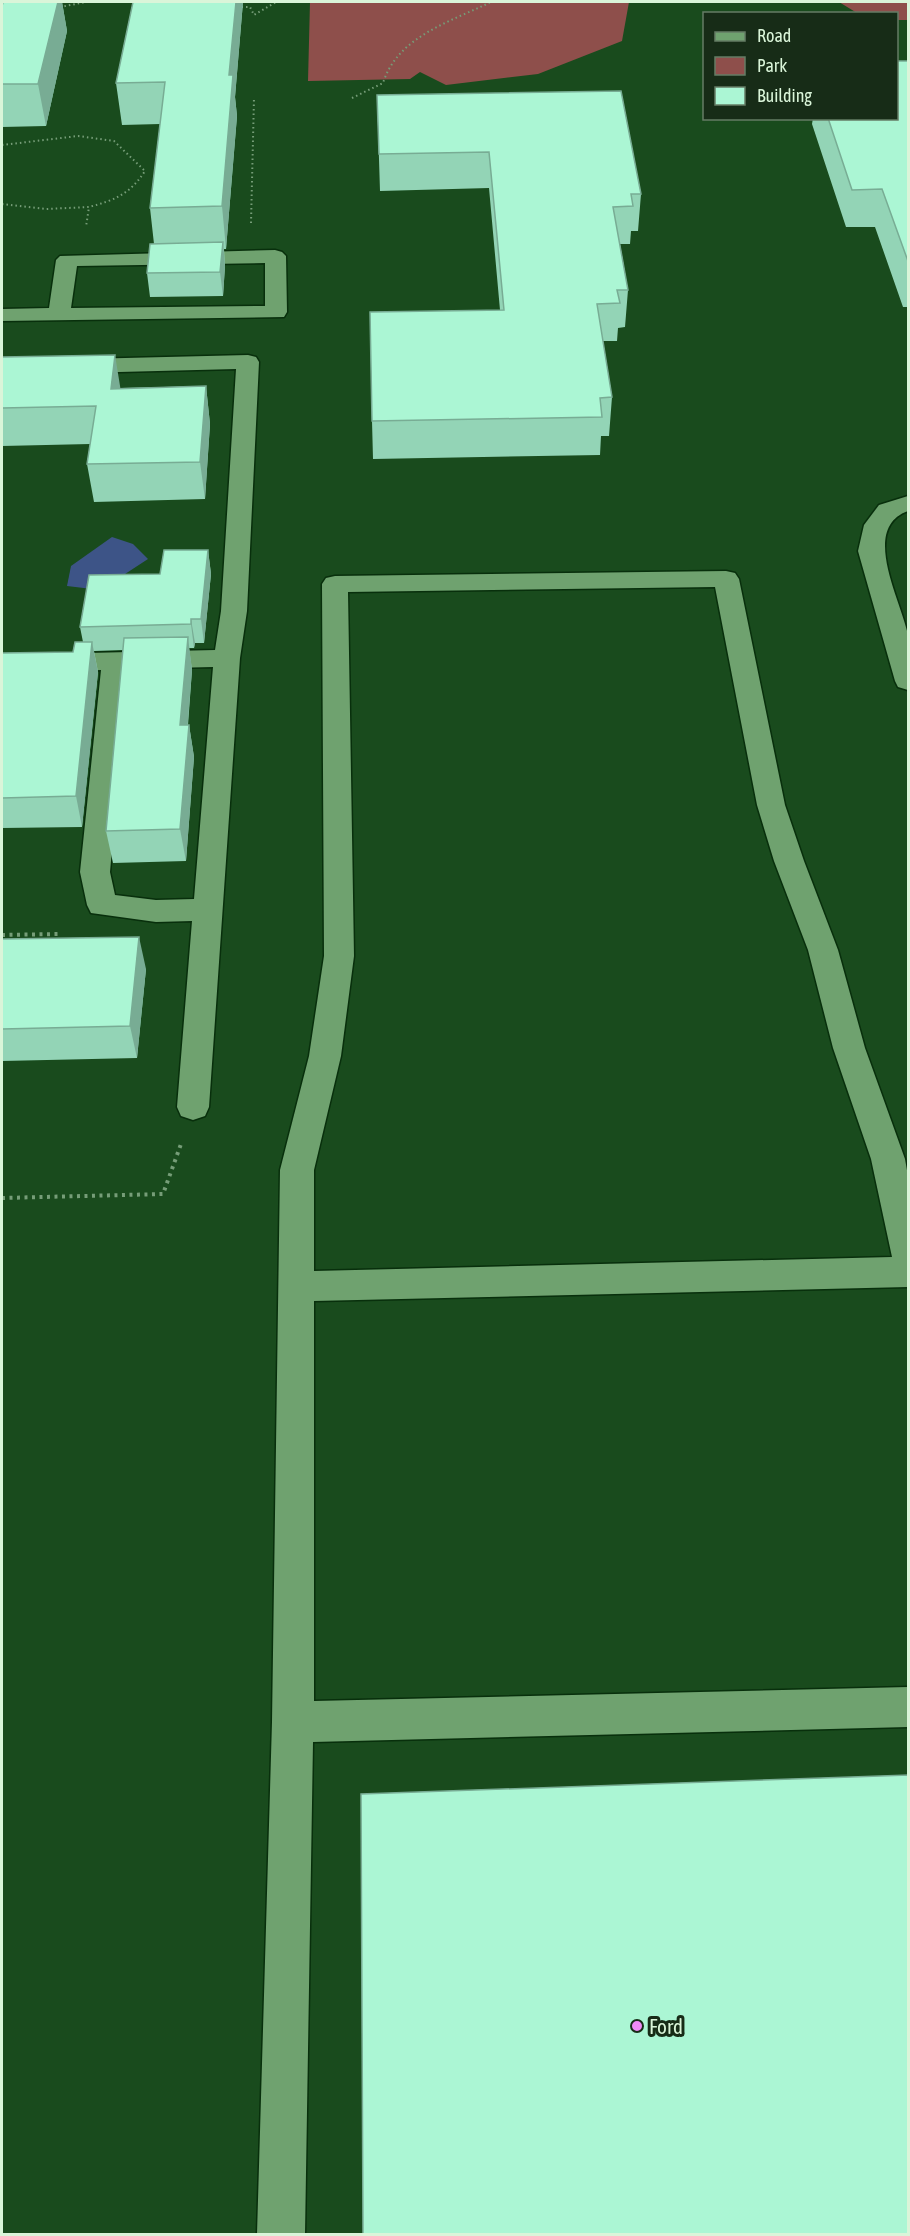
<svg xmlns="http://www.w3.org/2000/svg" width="910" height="2236" viewBox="0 0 910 2236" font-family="'Asap Condensed',sans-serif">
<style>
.green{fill:#8e4f4b}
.water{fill:#3d5487}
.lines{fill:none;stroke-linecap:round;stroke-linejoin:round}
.minor-casing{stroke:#082f0c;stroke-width:3}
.path-far1{stroke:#769d78;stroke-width:2;stroke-dasharray:1.5 3;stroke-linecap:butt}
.path{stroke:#769d78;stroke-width:4;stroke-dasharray:3 4.5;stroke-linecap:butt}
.minor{fill:#6fa26f;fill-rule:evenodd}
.wall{fill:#93d4b6}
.shaded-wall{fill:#78ac94}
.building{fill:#abf6d4;stroke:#78ac94;stroke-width:1.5}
.poi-dot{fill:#ef8bf6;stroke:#172c17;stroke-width:2}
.labels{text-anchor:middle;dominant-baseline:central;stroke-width:6;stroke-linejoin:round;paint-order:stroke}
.near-poi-label{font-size:21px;fill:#daf5d9;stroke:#172c17;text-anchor:start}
</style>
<rect width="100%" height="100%" fill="#194b1d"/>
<path class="green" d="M310,2h319l-7,39 -84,33 -92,11 -26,-13 -10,7 -102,2z
M839,2h69v18h-11l-1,-6 -39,-1z"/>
<path class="water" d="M112,537l21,7 15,15 -26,17 -30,13 -25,-3 4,-20z"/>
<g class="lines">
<g class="minor-casing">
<path id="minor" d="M275,250l7,2 4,4 1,56 -3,5 -282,4v-12l47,-1 7,-48 4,-4zM265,263v43l-194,2 6,-42z
M248,355l8,2 3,5 -12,249 -7,47 -31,449 -4,9 -12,4 -12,-4 -4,-9 15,-186 -36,1 -65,-9 -4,-8 -7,-33 21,-202 -99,3v-18l213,-5 6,-39 15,-242 -234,6v-14zM213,667l-19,232 -38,1 -41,-5 -5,-23 18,-203z
M908,496v15c-48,17 -7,89 0,124 2,16 2,39 0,55l-10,-3 -3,-6 -37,-130 6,-26 15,-20z
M726,571l9,2 4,6 46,226 19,56 34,89 27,98 40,111 3,17v111l-594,14v400l594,-14v40l-595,15 -8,492h-48l15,-512 8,-552 29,-114 15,-100 -2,-372 4,-6 9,-2zM715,587l42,218 17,56 34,89 25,98 38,111 21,98 -578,14v-101l27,-114 13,-100 -6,-364z"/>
</g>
<path class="path-far1" d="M60,7l26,-5
M237,7h13l4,8 22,-13
M352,98l31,-15c15,-47 67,-61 108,-81
M2,145l76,-9 36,5 31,30c-15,23 -30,29 -56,36
M2,204l44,5 43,-2 -3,20
M251,223l3,-125"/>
<path class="path" d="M2,935l57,-1
M2,1198l161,-4 18,-50"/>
<use href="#minor" class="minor"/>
</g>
<path class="wall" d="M3,2h59l5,29 -21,95 -44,1v-121z
M133,2h110l-8,95 2,19 -11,133h-2l1,17 -2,30 -73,1 -3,-24 7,-29 -4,-36 10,-84 -38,1 -6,-42z
M909,61v246h-6l-28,-80h-29l-34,-103 1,-6h84z
M377,95l264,99 -3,37h-7l-1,13h-10l8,46 -3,37 -7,1 -1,13h-14l9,56 -3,39h-8l-1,19 -227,4 -1,-38 128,-111 -11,-122 -109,3z
M2,357l118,31 86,-2 4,38 -5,75 -111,3 -7,-38 3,-20 -88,2z
M208,550l3,24 -7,69h-9l-1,5h-5l3,22 -4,55h1l5,32 -8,104 -73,2 -7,-32 17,-181 -29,1 4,21 -16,155 -80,1v-175l71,-1 10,-10 -3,-15 80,-53z
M2,939l144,30 -9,89 -135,3z"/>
<path class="shaded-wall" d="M58,2h4l5,29 -21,95 -8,-42z
M236,2h7l-8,95 2,19 -11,133 -4,-43 7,-131z
M223,242l2,24 -2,30 -3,-24z
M115,355l6,37 -10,-3z
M206,386l4,38 -5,75 -5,-37z
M208,550l3,24 -7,69 -3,-24z
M191,619l4,24 -1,5 -3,-24z
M188,637l4,33 -7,88 -5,-33z
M92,642l6,30 -16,155 -6,-31z
M189,725l5,32 -8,104 -6,-32z
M139,937l7,32 -9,89 -7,-32z"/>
<path class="building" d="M3,2h55l-20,82h-36v-78z
M133,2h103l-7,73h4l-11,131 -72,2 15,-126 -49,1z
M897,61h12v203l-27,-75 -30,1 -24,-72h69z
M621,91l20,103h-10l2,12 -20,1 15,83h-11l3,13 -23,1 15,93 -12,1 2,19 -230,4 -2,-109 134,-2 -15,-158 -110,2 -2,-59z
M223,242l-3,30 -73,1 3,-29z
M115,355l-4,34 95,-3 -6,76 -113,2 9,-58 -94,2v-51z
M164,550h44l-7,69h-10v5l-111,3 9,-52 71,-1z
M188,637l-8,88h9l-9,104 -74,2 18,-193z
M75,642h17l-16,154 -74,2v-145l71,-1z
M139,937l-9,89 -128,3v-90z
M909,1775v460h-546l-2,-441z"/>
<circle class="poi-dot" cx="637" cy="2026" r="6"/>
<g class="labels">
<g class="near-poi-label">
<text x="649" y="2026">Ford</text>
</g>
</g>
<rect width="910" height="2236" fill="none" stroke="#daf5d9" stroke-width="6"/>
<rect x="703" y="12" width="195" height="108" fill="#172c17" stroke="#657c65" stroke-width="1.5"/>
<rect x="715" y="32" width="30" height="9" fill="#6fa26f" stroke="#657c65" stroke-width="1.5"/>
<text x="757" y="42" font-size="18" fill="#daf5d9">Road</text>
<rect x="715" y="57" width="30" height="18" fill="#8e4f4b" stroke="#657c65" stroke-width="1.5"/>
<text x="757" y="72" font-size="18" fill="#daf5d9">Park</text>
<rect x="715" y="87" width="30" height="18" fill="#abf6d4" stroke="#657c65" stroke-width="1.5"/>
<text x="757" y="102" font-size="18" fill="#daf5d9">Building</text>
</svg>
